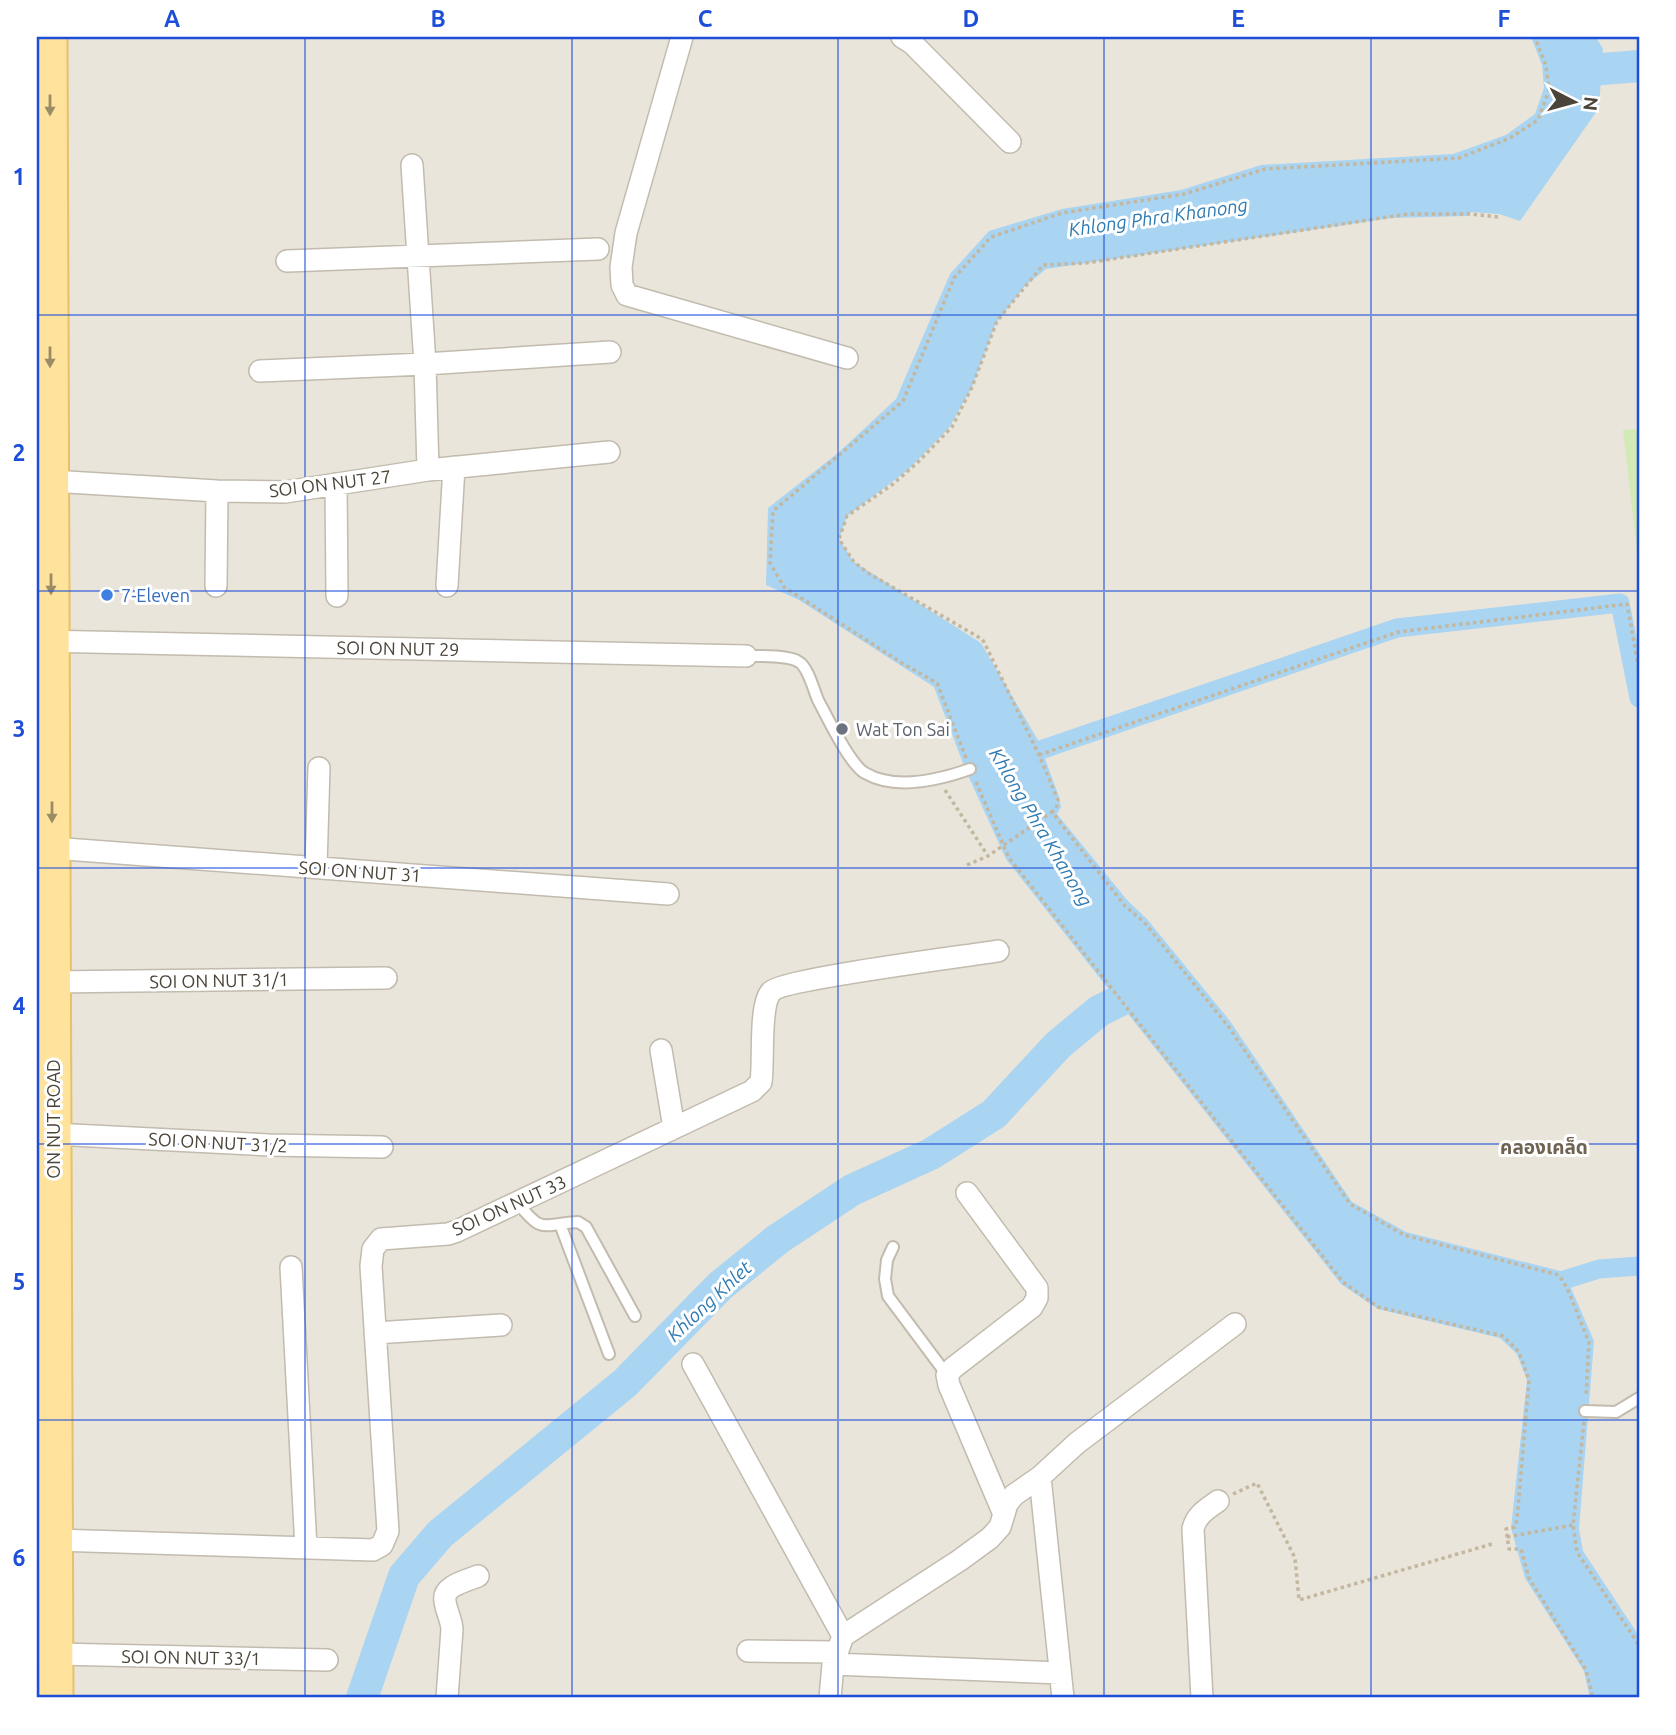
<svg xmlns="http://www.w3.org/2000/svg" width="1676" height="1735" viewBox="0 0 1676 1735" font-family="Ubuntu,'Noto Sans Thai',sans-serif">
<style>
.residential{fill:#eae5da}
.green{fill:#d2eab5}
.water{fill:#a9d4f2}
.lines{fill:none;stroke-linecap:round;stroke-linejoin:round}
.canal{stroke:#a9d4f2;stroke-width:19}
.river{stroke:#a9d4f2;stroke-width:32}
.lane-casing{stroke:#c2bbae;stroke-width:14}
.street-casing{stroke:#c2bbae;stroke-width:24}
.primary-casing{stroke:#e6c16a;stroke-width:37}
.path{stroke:#c4b79f;stroke-width:3.5;stroke-dasharray:3.5 3.5;stroke-linecap:butt}
.lane{stroke:#fff;stroke-width:10}
.street{stroke:#fff;stroke-width:21}
.primary{stroke:#ffe39c;stroke-width:33}
.oneway{fill:#9c8c66}
.grid{fill:none;stroke:#1d4ed8;stroke-width:2;stroke-opacity:0.55}
.shop-dot{fill:#3f7fe0;stroke:#fff;stroke-width:2.5}
.worship-dot{fill:#6b7280;stroke:#fff;stroke-width:2.5}
.labels{text-anchor:middle;dominant-baseline:central;stroke-width:6;stroke-linejoin:round;paint-order:stroke}
.street-label{font-size:18px;fill:#4b4439;stroke:#fff}
.shop-label{font-size:18px;fill:#366cbe;stroke:#fff;text-anchor:start}
.worship-label{font-size:18px;fill:#5b616d;stroke:#fff;text-anchor:start}
.water-label{font-size:19px;font-style:italic;fill:#2e7ab2;stroke:#fff}
.neighbourhood-label{font-size:19px;font-weight:bold;fill:#6e6250;stroke:#fff}
.neatline{fill:none;stroke:#1d4ed8;stroke-width:2.5}
.grid-label{font-size:23px;text-anchor:middle;font-weight:bold;fill:#1d4ed8}
</style>
<rect width="100%" height="100%" fill="#f6f3ec"/>
<path class="residential" d="M37,37h1602v1661h-1602z"/>
<path class="green" d="M1639,429v140l-16,-139z"/>
<path class="water" d="M1531,37h65l7,12 -4,59 -79,113 -21,-7 -28,-2 -4,4 -76,2 -345,51 -21,17 -29,37 -24,64 -23,41 -41,42 -61,46 -8,23 15,23 127,81 58,99 20,55 2,10 -4,7 70,86 20,19 83,102 122,181 54,30 158,40 30,69 -15,188 4,22 56,85v62h-49l-6,-27 -59,-93 -14,-50 16,-148 -10,-26 -17,-16 -122,-29 -37,-25 -335,-425 -40,-88 -32,-84 -135,-87 -33,-15 2,-77 70,-55 58,-54 54,-125 39,-43 73,-22 119,-19 80,-25 192,-11 53,-19 29,-21 9,-26 -2,-23z"/>
<g class="lines">
<path class="canal" d="M1017,758l380,-130 223,-25 19,95
M1543,1289l2,-3 54,-17 40,-3"/>
<path class="river" d="M1578,71l61,-5
M362,1698l42,-122 36,-42 185,-151 95,-97 58,-47 74,-49 79,-36 63,-40 64,-69 41,-34 44,-22"/>
<g class="lane-casing">
<path id="lane" d="M746,656c13,0 43,-1 53,6 9,5 15,29 19,38 9,17 32,65 47,73 31,18 74,7 105,-4
M517,1202c26,33 24,22 61,20l8,5 49,89
M560,1224l49,130
M893,1247l-6,13 -2,19 3,17 59,79
M1585,1411l31,1 23,-14"/>
</g>
<g class="street-casing">
<path id="street" d="M682,37l-56,196 -5,34 1,18 5,10 220,63
M902,37l11,7 97,98
M412,165l13,199 3,106
M287,261l311,-12
M260,371l165,-7 185,-12
M51,481l166,10 68,1 143,-22 181,-18
M336,484l1,112
M216,586l1,-95
M447,586l7,-119
M41,641l705,15
M52,848l616,46
M316,867l3,-99
M53,982l333,-4
M661,1050l13,78
M53,1134l216,11 113,2
M967,1193l70,95v10l-5,9 -79,61 -6,7 2,10 54,127
M291,1267l15,281
M375,1333l126,-8
M693,1364l150,272
M1040,1477l23,221
M55,1540l318,10 9,-5 6,-14 -17,-265 2,-17 8,-10 67,-5 9,-3 295,-140 9,-9c3,-20 -2,-77 10,-90 12,-13 197,-36 227,-41
M748,1651l88,1
M56,1654l271,6
M833,1664l227,9
M447,1698l5,-69c-1,-11 -6,-18 -7,-28 -3,-15 21,-20 33,-25
M830,1698l3,-34 10,-28 117,-76 30,-22 10,-11 7,-23 7,-9 26,-18 37,-34 158,-119
M1202,1698l-9,-169c3,-14 14,-20 25,-28"/>
</g>
<g class="primary-casing">
<path id="primary" d="M50,37l6,1661"/>
</g>
<path class="path" d="M1498,217l-27,-3h-63l-322,49 -43,2 -46,56 -25,66 -20,40 -35,36 -24,21 -46,32 -8,23 15,23 14,11 114,66 2,3 55,113 19,45 -2,9 -4,3 73,94 19,16 84,104 122,178 54,31 155,40 8,13 22,54 -3,55
M1039,755l359,-123 229,-28 12,66
M966,758l-29,-75 -35,-20 -118,-76 -14,-24 3,-52 130,-110 51,-123 37,-41 71,-24 122,-19 81,-25 194,-11 51,-20 28,-18 11,-30 -3,-24 -11,-29
M976,782l33,76 334,424 35,25 125,29 16,16 10,28 -12,139 -2,8 -9,2 3,20h12l8,29 57,92 7,28
M945,790l43,66
M967,865l21,-9 64,-44
M1584,1422l-11,103 4,27 62,93
M1233,1494l24,-11 38,75 4,42 193,-56
M1507,1537l66,-12"/>
<use href="#lane" class="lane"/>
<use href="#street" class="street"/>
<use href="#primary" class="primary"/>
</g>
<defs><path id="oneway-solid" d="M-6-.8H1V-3.2L6.5 0L1 3.2V.8H-6Z" transform="scale(1.75)"/></defs>
<g class="oneway">
<use href="#oneway-solid" transform="translate(50 105) rotate(90)"/>
<use href="#oneway-solid" transform="translate(50 357) rotate(90)"/>
<use href="#oneway-solid" transform="translate(51 584) rotate(90)"/>
<use href="#oneway-solid" transform="translate(52 812) rotate(90)"/>
</g>
<path class="grid" d="M305,37v1661M572,37v1661M838,37v1661M1104,37v1661M1371,37v1661M37,315h1602M37,591h1602M37,868h1602M37,1144h1602M37,1420h1602"/>
<circle class="shop-dot" cx="107" cy="595" r="7"/>
<circle class="worship-dot" cx="842" cy="729" r="7"/>
<g class="labels">
<g class="street-label">
<text transform="translate(330 483) rotate(-7)">SOI ON NUT 27</text>
<text transform="translate(398 648) rotate(1)">SOI ON NUT 29</text>
<text transform="translate(360 871) rotate(4)">SOI ON NUT 31</text>
<text transform="translate(219 980) rotate(-1)">SOI ON NUT 31/1</text>
<text transform="translate(53 1119) rotate(-90)">ON NUT ROAD</text>
<text transform="translate(218 1142) rotate(3)">SOI ON NUT 31/2</text>
<text transform="translate(509 1205) rotate(-24)">SOI ON NUT 33</text>
<text transform="translate(191 1657) rotate(1)">SOI ON NUT 33/1</text>
</g>
<g class="shop-label">
<text x="121" y="595">7-Eleven</text>
</g>
<g class="worship-label">
<text x="856" y="729">Wat Ton Sai</text>
</g>
<g class="water-label">
<text transform="translate(1158 217) rotate(-8)">Khlong Phra Khanong</text>
<text transform="translate(1041 827) rotate(59)">Khlong Phra Khanong</text>
<text transform="translate(709 1301) rotate(-43)">Khlong Khlet</text>
</g>
<g class="neighbourhood-label">
<text x="1544" y="1147">คลองเคล็ด</text>
</g>
</g>
<rect width="1676" height="1735" fill="none" stroke="#ffffff" stroke-width="77"/>
<g transform="translate(1574 102) rotate(96)" stroke="#ffffff" stroke-width="5" paint-order="stroke">
<path d="M0-5L12 26L0 18L-12 26Z" fill="#4b4439"/>
<text y="-10" font-size="19" font-weight="bold" text-anchor="middle" fill="#4b4439">N</text>
</g>
<rect x="38" y="38" width="1600" height="1658" class="neatline"/>
<g class="grid-label">
<text x="172" y="27">A</text>
<text x="438" y="27">B</text>
<text x="705" y="27">C</text>
<text x="971" y="27">D</text>
<text x="1238" y="27">E</text>
<text x="1504" y="27">F</text>
<text x="19" y="185">1</text>
<text x="19" y="461">2</text>
<text x="19" y="737">3</text>
<text x="19" y="1014">4</text>
<text x="19" y="1290">5</text>
<text x="19" y="1566">6</text>
</g>
</svg>
